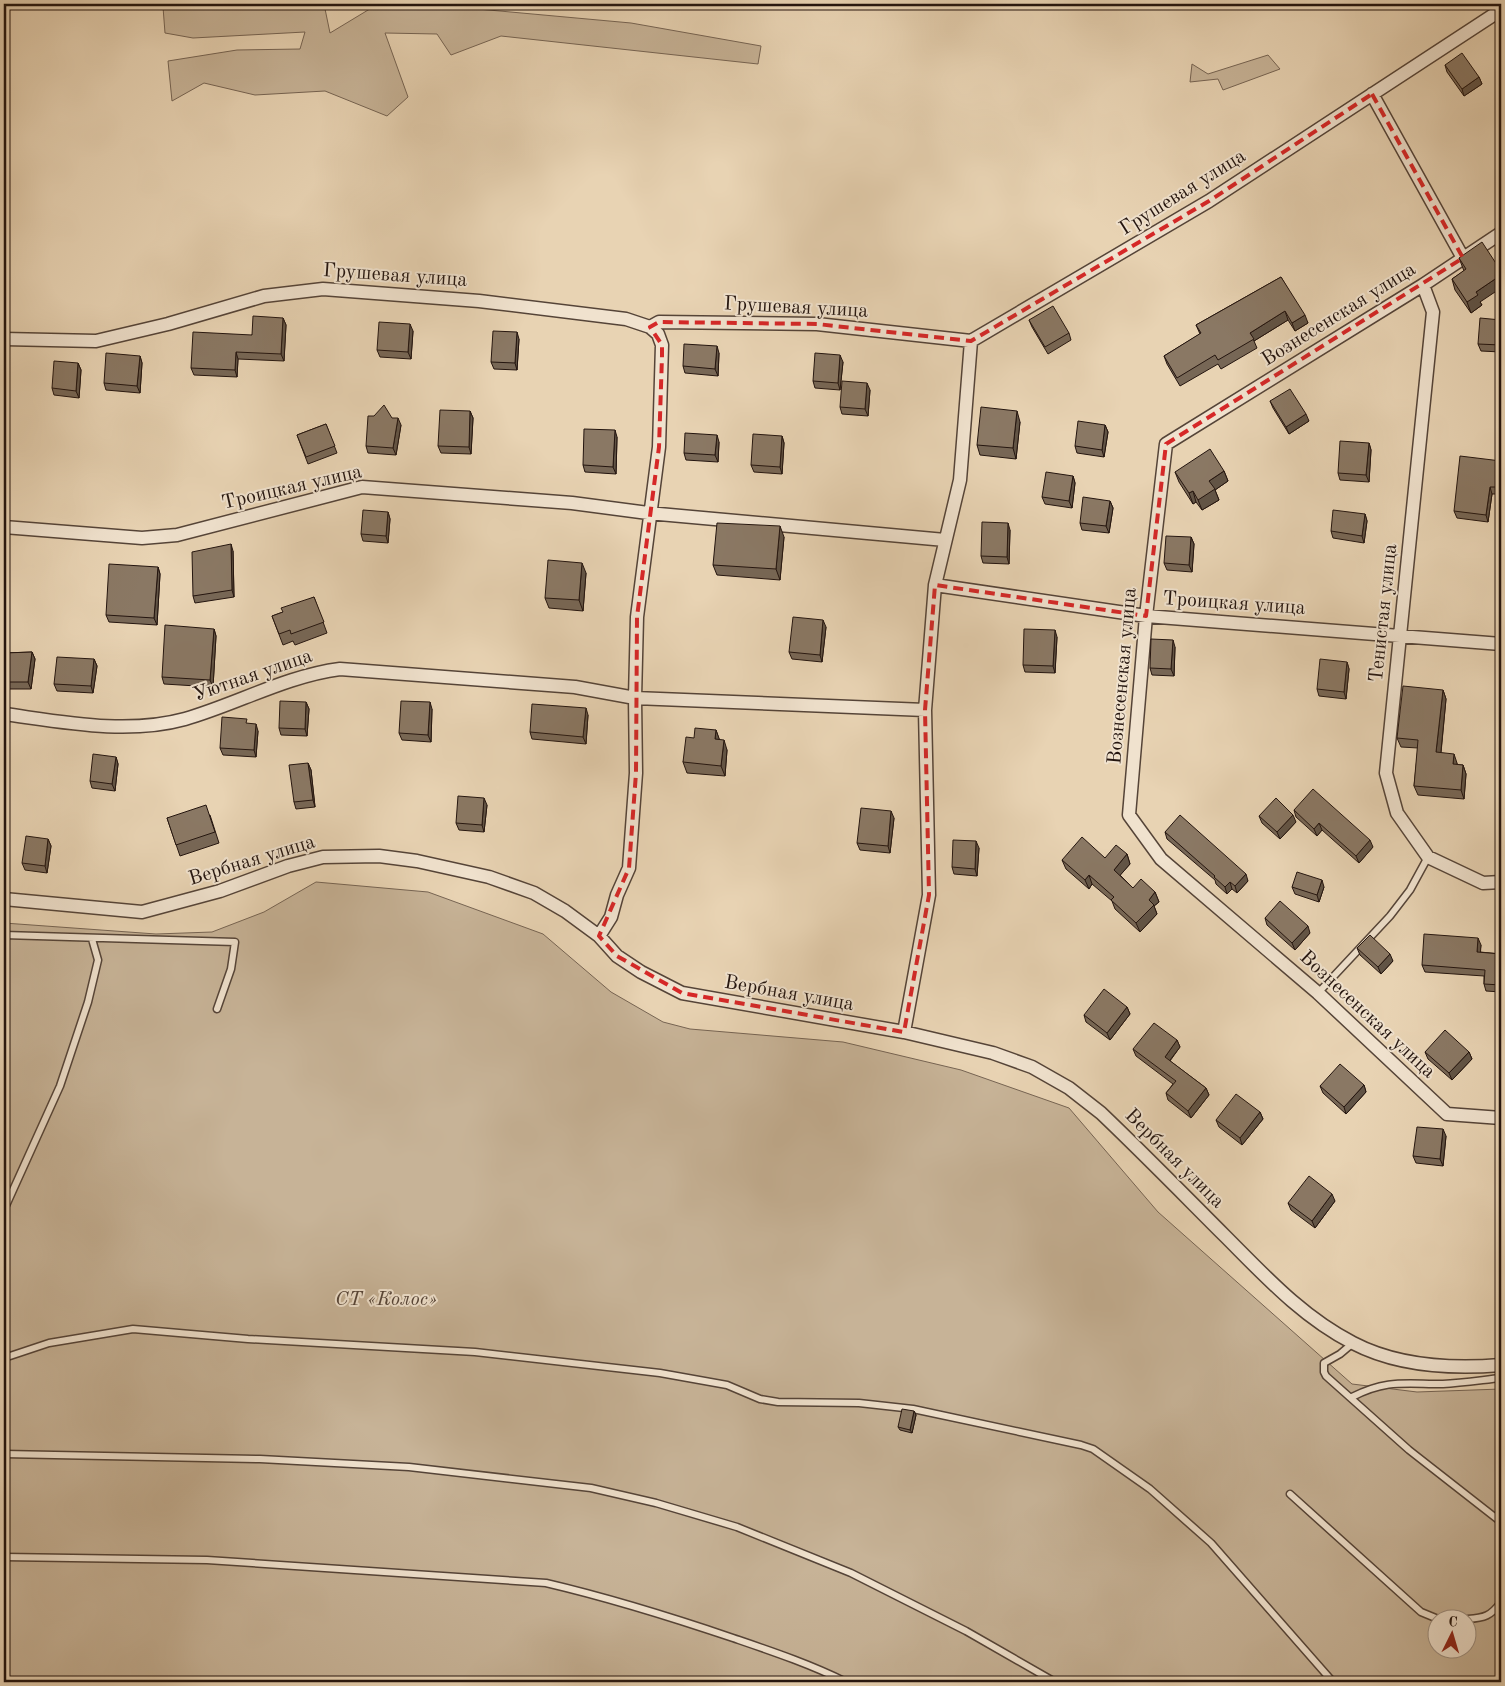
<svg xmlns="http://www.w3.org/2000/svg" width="1505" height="1686" viewBox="0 0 1505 1686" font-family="'Old Standard TT',serif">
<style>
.green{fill:#c7b397;stroke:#766453;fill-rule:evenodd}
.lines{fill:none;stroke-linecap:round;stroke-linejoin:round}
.lane-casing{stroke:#554438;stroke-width:9}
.street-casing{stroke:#554438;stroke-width:15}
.lane{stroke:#f0e2ce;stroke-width:6}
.street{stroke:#f0e2ce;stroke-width:12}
.wall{fill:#776756;stroke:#24150f}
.shaded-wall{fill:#615446;stroke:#24150f}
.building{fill:#8a7864;stroke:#24150f}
.marked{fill:none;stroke:#d62828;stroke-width:4;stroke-dasharray:10 6;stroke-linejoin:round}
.labels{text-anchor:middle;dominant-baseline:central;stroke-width:4;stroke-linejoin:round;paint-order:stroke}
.street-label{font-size:20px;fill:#24150f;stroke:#f0e2ce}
.park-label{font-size:20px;font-style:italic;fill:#554438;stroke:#f0e2ce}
</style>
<rect width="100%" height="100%" fill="#e8d3b3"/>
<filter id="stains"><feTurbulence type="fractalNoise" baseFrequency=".004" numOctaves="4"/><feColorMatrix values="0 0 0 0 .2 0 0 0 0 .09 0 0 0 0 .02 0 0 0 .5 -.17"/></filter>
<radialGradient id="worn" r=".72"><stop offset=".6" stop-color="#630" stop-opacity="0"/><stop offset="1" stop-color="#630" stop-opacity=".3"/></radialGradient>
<path class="green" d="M183,4h141l6,29 48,-29h45l208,19 130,23 -3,18 -257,-28 -50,19 -14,-21 -52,-1 23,64 -21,19 -62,-25 -70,4 -51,-12 -32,18 -4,-40 69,-11 63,-1 5,-17 -112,6 -28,-5 -2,-26z
M1268,55l12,14 -57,21 -5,-11 -28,3 2,-18 16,10z
M316,882l112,10 115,42 68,58 52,30 27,7 153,13 118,28 108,38 89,104 194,172 65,8 84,-3v293h-1497v-759l152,11 56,-2 52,-20zM1438,1618h30v30h-30z"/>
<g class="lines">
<g class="lane-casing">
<path id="lane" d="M4,935l231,7 -4,27 -14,40
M1318,993l72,-77 20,-26 18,-33
M4,1210l56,-124 28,-84 10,-42 -6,-21
M1353,1343l-13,11 -16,9v9l2,4 83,74 92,72
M4,1358l45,-15 84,-14 115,10 227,13 185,21 67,12 33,14 18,3 81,1 54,6 168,36 12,4 57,40 61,54 122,139
M1352,1397c35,-18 53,-13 91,-13 19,-1 39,-4 58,-6
M4,1454l256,5 149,8 182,21 65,15 81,24 114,46 115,58 89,51
M1290,1494l131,118 17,7
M4,1557l203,3 339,23c64,15 125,34 187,55 38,13 77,26 113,44
M1468,1619c16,-1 23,-3 33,-17"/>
</g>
<g class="street-casing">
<path id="street" d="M1372,94l91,164
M1501,233l-78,52 -257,159 -20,172 -17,199 32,44 157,134 129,121 54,4
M1423,285l10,27 -47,461 11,40 31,44 55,26 18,-1
M4,339l92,2 72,-17 96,-28 59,-7 156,12 147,18 24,8 9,-5 158,2 154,17 238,-140 292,-191
M4,527l138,11 35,-3 185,-48 210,16 76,10 297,27
M935,585l211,31 355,28
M4,714c59,8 123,21 181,5 52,-15 101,-43 155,-50l235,18 60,11 2,-81 22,-170 3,-102 -4,-11 -8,-7
M4,899l138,13 78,-21 68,-25 35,-9 56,-1 38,5 72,16 45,16 31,18 34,25 18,20 24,16 41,21 222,39 89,21 39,14 37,21 32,25c42,40 83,82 124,123 39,39 77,81 128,107 44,23 100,26 148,22
M599,936l12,-19 6,-22 12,-27 7,-95 -1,-75 290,12
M904,1032l25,-137 -4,-185 10,-125 25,-105 11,-139"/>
</g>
<use href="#lane" class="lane"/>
<use href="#street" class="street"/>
</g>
<path class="wall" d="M1445,65l34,12 3,7 -18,12 -17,-24z
M1459,258l42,13 -21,31 2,3 -11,8 -16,-23 -3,-11 12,-8z
M1281,277l27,46 -13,8 -7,-11 -34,21 3,7 -36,21 -3,-5 -38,22 -13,-22 -3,-8 36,-22 -4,-9z
M283,318l3,7 -2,36 -46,-2 -1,18 -43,-2 -3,-7z
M1029,320l40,13 2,7 -23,14 -16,-27z
M1501,320v32l-20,-1 -3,-7z
M413,331l-2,28 -31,-2 -3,-7z
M519,339l-2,31 -23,-1 -3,-7z
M719,353l-1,23 -33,-3 -2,-7z
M140,356l2,7 -2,30 -34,-3 -2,-7z
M843,362l-3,28 -25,-2 -2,-7z
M78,363l3,7 -2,28 -25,-3 -2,-7z
M870,390l-2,26 -26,-2 -2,-7z
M1270,401l39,20 -20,13 -16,-26z
M470,411l3,7 -2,36 -30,-1 -3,-7z
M1020,422l-4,37 -36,-4 -3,-10z
M326,424l11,29 -29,11 -11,-29z
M401,425l-5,30 -28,-2 -2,-7z
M1105,425l3,7 -4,25 -27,-4 -2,-7z
M782,436l2,7 -2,31 -28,-2 -3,-7z
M617,437l-1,37 -31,-2 -2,-7z
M719,442l-1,20 -32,-2 -2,-7z
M1369,443l2,7 -2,32 -29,-2 -2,-7z
M1501,461v33h-9l-4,28 -31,-4 -3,-7z
M1224,471l4,10 -13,9 4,10 -17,10 -6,-8 -3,2 -14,-22 -4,-10z
M1073,476l2,7 -3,25 -27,-4 -3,-7z
M1110,501l3,7 -4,25 -27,-3 -2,-7z
M388,512l2,7 -2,24 -25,-2 -2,-7z
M1365,514l2,7 -3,22 -31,-5 -2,-7z
M1010,530l-1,34 -26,-1 -2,-7z
M784,537l-4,43 -63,-5 -4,-10z
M1191,537l3,7 -2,28 -25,-2 -3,-7z
M233,551l1,46 -39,6 -2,-7z
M158,567l2,7 -3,51 -48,-3 -3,-7z
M586,573l-3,38 -34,-3 -4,-10z
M314,597l13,36 -32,12 -2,-4 -10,4 -11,-29 11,-4z
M826,627l-4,35 -30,-3 -3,-7z
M214,629l2,7 -3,51 -49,-3 -2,-7z
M1057,637l-2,36 -30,-1 -2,-7z
M1175,647l-1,29 -22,-1 -2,-7z
M32,652l3,7 -4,30h-27v-36z
M94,659l3,7 -4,27 -36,-2 -3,-7z
M1347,662l2,7 -3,30 -27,-3 -2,-7z
M1443,690l3,9 -5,54 16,10v2h6l3,9 -2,25 -46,-4 -4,-9 4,-38 -17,-1 -4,-9z
M306,702l3,7 -2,27 -26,-1 -2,-7z
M432,709l-1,33 -29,-2 -3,-7z
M588,715l-2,29 -54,-5 -2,-7z
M248,724l10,7 -2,26 -33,-2 -3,-7z
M716,730l3,9 8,11 -2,26 -38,-3 -4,-11 11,-24z
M116,757l2,7 -3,27 -23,-3 -2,-7z
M308,763l3,7 4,37 -19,2 -2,-7z
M487,805l-3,27 -25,-2 -3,-7z
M1294,810l79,37 -14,16 -37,-33 -5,6 -21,-19z
M210,815l9,28 -39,13 -13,-38z
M1259,816l37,6 -16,17 -18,-16z
M894,818l-4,35 -30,-3 -3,-7z
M1165,832l83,49 -11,12 -5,-4 -5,5 -11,-10 -1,-4 -48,-41z
M48,839l3,7 -4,27 -22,-3 -3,-7z
M979,848l-2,28 -23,-2 -2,-7z
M1127,854l3,10 -10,11 13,13 22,4 4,10 -5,4 3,8 -17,18 -25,-23 -3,-8 -20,-17 -3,5 -23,-20 -4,-9 43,-2z
M1292,887h32l-5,15 -24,-8z
M1265,918l45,15 -15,17 -28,-25z
M1481,945l-1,7 21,2v38l-15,-1 -2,-7v-8l-59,-4 -3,-7z
M1357,948l36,13 -12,13 -21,-19z
M1127,1007l3,7 -20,26 -24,-18 -2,-7z
M1177,1040l3,7 -10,14 36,27 3,7 -18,23 -23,-18 -2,-7 7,-9 -37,-28 -3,-7z
M1425,1052h44l3,7 -20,21 -24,-21z
M1364,1085l2,7 -20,22 -23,-21 -3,-7z
M1260,1112l3,7 -21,26 -23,-18 -3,-7z
M1446,1136l-3,30 -27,-3 -3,-7z
M1335,1201l-20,27 -24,-18 -3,-7z
M914,1411l2,4 -4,18 -12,-3 -2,-3z"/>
<path class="shaded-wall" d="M1479,77l3,7 -18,12 -2,-7z
M1501,275v13l-21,14 2,3 -11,8 -4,-11 9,-10z
M1285,311l3,9 -34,21 -4,-8z
M1305,315l3,8 -13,8 -3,-8z
M283,318l3,7 -2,36 -3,-7z
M410,324l3,7 -2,28 -3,-7z
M517,332l2,7 -2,31 -2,-7z
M717,346l2,7 -1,23 -3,-7z
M236,352l2,7 -1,18 -2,-7z
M840,355l3,7 -3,28 -2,-7z
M140,356l2,7 -2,30 -3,-7z
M78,363l3,7 -2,28 -3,-7z
M867,383l3,7 -2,26 -3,-7z
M470,411l3,7 -2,36 -2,-7z
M1017,411l3,11 -4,37 -3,-11z
M1306,414l3,7 -20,13 -3,-7z
M398,418l3,7 -5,30 -3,-7z
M1105,425l3,7 -4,25 -2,-7z
M615,430l2,7 -1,37 -3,-7z
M717,435l2,7 -1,20 -3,-7z
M782,436l2,7 -2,31 -2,-7z
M1369,443l2,7 -2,32 -3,-7z
M1224,471l4,10 -13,9 4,10 -17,10 -4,-10 11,-19z
M1073,476l2,7 -3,25 -3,-7z
M1490,487l2,7 -4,28 -2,-7z
M1193,491l3,11 -3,2 -4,-11z
M1110,501l3,7 -4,25 -3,-7z
M388,512l2,7 -2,24 -2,-7z
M1365,514l2,7 -3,22 -2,-7z
M1008,523l2,7 -1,34 -2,-7z
M780,526l4,11 -4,43 -4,-11z
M1191,537l3,7 -2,28 -3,-7z
M231,544l2,7 1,46 -2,-7z
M582,563l4,10 -3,38 -4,-11z
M158,567l2,7 -3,51 -3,-7z
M823,620l3,7 -4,35 -2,-7z
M214,629l2,7 -3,51 -3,-7z
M1055,630l2,7 -2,36 -2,-7z
M1173,640l2,7 -1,29 -3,-7z
M32,652l3,7 -4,30 -3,-7z
M94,659l3,7 -4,27 -2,-7z
M1347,662l2,7 -3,30 -2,-7z
M1443,690l3,9 -6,62 -4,-9z
M306,702l3,7 -2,27 -2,-7z
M430,702l2,7 -1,33 -3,-7z
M586,708l2,7 -2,29 -3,-7z
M256,724l2,7 -2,26 -2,-7z
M716,730l4,11 -5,-2z
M724,740l3,10 -2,26 -4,-10z
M1454,754l3,9v11l-4,-10z
M116,757l2,7 -3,27 -3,-7z
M308,763l3,7 4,37 -2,-7z
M1463,765l3,9 -2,25 -3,-9z
M484,798l3,7 -3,27 -2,-7z
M891,811l3,7 -4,35 -2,-7z
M1293,815l3,7 -16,17 -3,-7z
M1319,823l3,7 -5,6 -3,-7z
M48,839l3,7 -4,27 -2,-7z
M1370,840l3,7 -14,16 -3,-7z
M976,841l3,7 -2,28 -2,-7z
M1127,854l3,10 -13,15 -3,-9z
M1246,874l2,7 -11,12 -2,-7z
M1089,875l3,9 -3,5 -4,-9z
M1322,880l2,7 -5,15 -2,-7z
M1230,882l2,7 -5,5 -2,-7z
M1155,892l4,10 -5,4 3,8 -17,18 -4,-9 13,-23z
M1308,926l2,7 -15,17 -3,-7z
M1478,938l3,7 -1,14 -3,-7z
M1390,954l3,7 -12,13 -3,-7z
M1127,1007l3,7 -20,26 -3,-7z
M1177,1040l3,7 -13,17 -2,-7z
M1469,1052l3,7 -20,21 -3,-7z
M1364,1085l2,7 -20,22 -2,-7z
M1206,1088l3,7 -18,23 -3,-7z
M1260,1112l3,7 -21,26 -2,-7z
M1443,1129l3,7 -3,30 -3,-7z
M1332,1194l3,7 -20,27 -3,-7z
M914,1411l2,4 -4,18 -2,-3z"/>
<path class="building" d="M1462,53l17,24 -17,12 -17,-24z
M1482,242l19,29v4l-25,17 2,3 -11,7 -15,-23 14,-10 -7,-11z
M1281,277l24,38 -13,8 -7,-12 -35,22 4,6 -36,21 -3,-5 -38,23 -13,-22 37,-23 -5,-8z
M1053,306l16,27 -24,14 -16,-27z
M253,316l30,2 -2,36 -45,-2 -1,18 -44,-2 2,-36 59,3z
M1480,318l21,2v25l-23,-1z
M379,322l31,2 -2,28 -31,-2z
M493,331l24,1 -2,31 -24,-1z
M684,344l33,2 -2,23 -32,-3z
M106,353l34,3 -3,30 -33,-3z
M815,353l25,2 -2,28 -25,-2z
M54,361l24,2 -2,28 -24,-3z
M842,381l25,2 -2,26 -25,-2z
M1290,389l16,25 -20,13 -16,-26z
M384,405l8,13h6l-5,30 -27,-2 2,-30h6z
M981,407l36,4 -4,37 -36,-3z
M440,410l30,1 -1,36 -31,-1z
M1078,421l27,4 -3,25 -27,-4z
M326,424l9,22 -29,11 -9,-22z
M584,429l31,1 -2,37 -30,-2z
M685,433l32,2 -2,20 -31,-2z
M753,434l29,2 -2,31 -29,-2z
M1340,441l29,2 -3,32 -28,-2z
M1210,449l14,22 -15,10 6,8 -17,11 -5,-9 -4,2 -14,-21z
M1460,456l41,5v26h-11l-4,28 -32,-4z
M1046,472l27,4 -4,25 -27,-4z
M1083,497l27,4 -4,25 -26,-3z
M363,510l25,2 -2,24 -25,-2z
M1333,510l32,4 -3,22 -31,-5z
M982,522l26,1 -1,34 -26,-1z
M717,523l63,3 -4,43 -63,-4z
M1166,536l25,1 -2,28 -25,-2z
M231,544l1,46 -39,6 -1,-44z
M548,560l34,3 -3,37 -34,-2z
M109,564l49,3 -4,51 -48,-3z
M314,597l10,25 -33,12 -1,-4 -11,4 -7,-18 11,-4 -2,-4z
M793,617l30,3 -3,35 -31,-3z
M165,625l49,4 -4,51 -48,-3z
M1024,629l31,1 -2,36 -30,-1z
M1151,639l22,1 -2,29 -21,-1z
M32,652l-4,30h-24v-29z
M57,657l37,2 -3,27 -37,-2z
M1320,659l27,3 -3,30 -27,-3z
M1403,686l40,4 -7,62 18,2 -1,10 10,1 -2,25 -47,-4 4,-46 -21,-2z
M280,701l26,1 -1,27 -26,-1z
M401,701l29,1 -2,33 -29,-2z
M532,704l54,4 -3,29 -53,-5z
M222,717l25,2 -1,4 10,1 -2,26 -34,-2z
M695,728l21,2 -1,9 9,1 -3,26 -38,-4 3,-25 8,1z
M93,754l23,3 -4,27 -22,-3z
M308,763l5,37 -19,2 -5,-37z
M1313,789l57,51 -14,16 -37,-33 -5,6 -20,-19z
M458,796l26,2 -2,27 -26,-2z
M1276,798l17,17 -16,17 -18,-16z
M206,805l9,27 -39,13 -9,-27z
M861,808l30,3 -3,35 -31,-3z
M1180,815l66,59 -11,12 -5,-4 -5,5 -11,-10 1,-1 -50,-44z
M26,836l22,3 -3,27 -23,-3z
M1082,837l23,21 11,-13 11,9 -13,16 19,18 8,-9 14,13 -6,8 5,5 -18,18 -25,-23 3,-3 -25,-22 -4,5 -23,-20z
M953,840l23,1 -1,28 -23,-2z
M1297,872l25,8 -5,15 -25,-8z
M1280,901l28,25 -16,17 -27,-25z
M1424,934l54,4 -1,14 24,2v31l-17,-1 1,-14 -63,-5z
M1370,935l20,19 -12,13 -21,-19z
M1104,989l23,18 -20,26 -23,-18z
M1154,1023l23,17 -12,17 41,31 -18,23 -22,-18 10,-12 -43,-32z
M1445,1030l24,22 -20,21 -24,-21z
M1501,1061v17h-1z
M1340,1064l24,21 -20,22 -24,-21z
M1236,1094l24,18 -20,26 -24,-18z
M1417,1127l26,2 -3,30 -27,-3z
M1309,1176l23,18 -20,27 -24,-18z
M902,1409l12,2 -4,19 -12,-3z"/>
<path class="marked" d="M1372,94l91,164 -297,186 -20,172 -211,-31 -10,125 4,185 -25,137 -222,-39 -65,-37 -18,-20 30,-68 7,-95 1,-156 22,-170 3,-91v-11l-12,-18 9,-5 158,2 154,17 238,-140z"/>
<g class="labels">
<g class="street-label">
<text transform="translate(1183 193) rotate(-32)">Грушевая улица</text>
<text transform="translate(395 276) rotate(4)">Грушевая улица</text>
<text transform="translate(796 308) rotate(3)">Грушевая улица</text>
<text transform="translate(1339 315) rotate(-32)">Вознесенская улица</text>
<text transform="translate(292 488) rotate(-13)">Троицкая улица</text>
<text transform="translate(1234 604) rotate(4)">Троицкая улица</text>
<text transform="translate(1384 613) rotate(-84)">Тенистая улица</text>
<text transform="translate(253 676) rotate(-19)">Уютная улица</text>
<text transform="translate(1123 676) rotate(-85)">Вознесенская улица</text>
<text transform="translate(252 861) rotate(-17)">Вербная улица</text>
<text transform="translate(789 994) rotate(10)">Вербная улица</text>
<text transform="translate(1367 1015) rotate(43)">Вознесенская улица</text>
<text transform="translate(1174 1159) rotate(45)">Вербная улица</text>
</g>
<g class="park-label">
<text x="386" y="1300">СТ «Колос»</text>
</g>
</g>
<rect width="1505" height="1686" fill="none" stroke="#e8d3b3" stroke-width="20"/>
<rect x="5" y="5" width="1495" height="1676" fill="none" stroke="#24150f" stroke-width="2.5"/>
<rect x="10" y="10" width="1485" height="1666" fill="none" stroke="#24150f"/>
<g transform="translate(1452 1634) rotate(5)"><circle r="24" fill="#f0e2ce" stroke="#9e9082"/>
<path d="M0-4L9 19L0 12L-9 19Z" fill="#8f2418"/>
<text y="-8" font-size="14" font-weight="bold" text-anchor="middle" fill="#24150f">С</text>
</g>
<rect width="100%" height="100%" filter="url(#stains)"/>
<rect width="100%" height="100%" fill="url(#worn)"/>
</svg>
